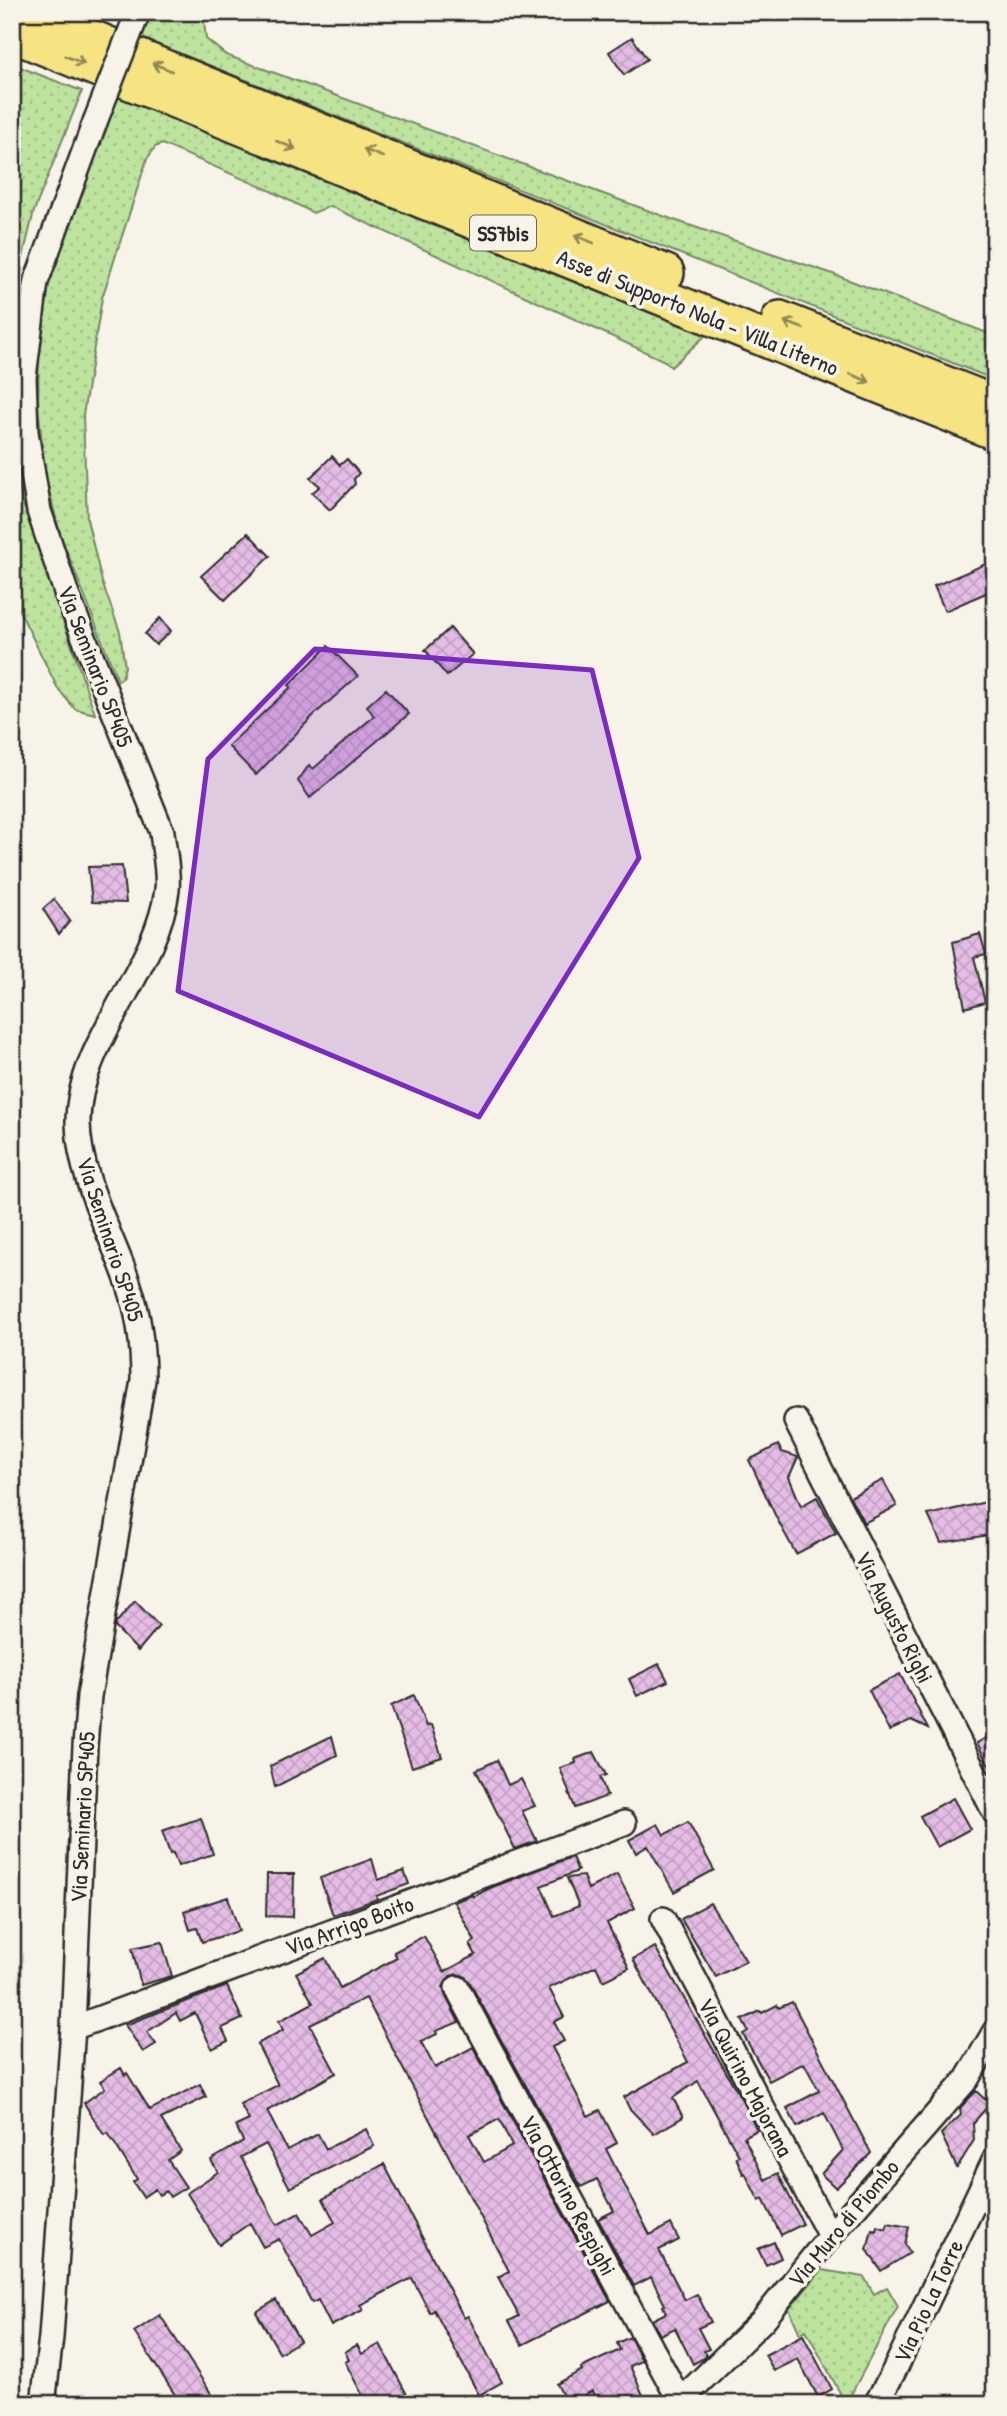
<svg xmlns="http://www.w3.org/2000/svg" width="1007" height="2416" viewBox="0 0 1007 2416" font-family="'Patrick Hand',sans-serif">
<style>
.grass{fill:url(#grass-dots);stroke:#748764;stroke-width:2}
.building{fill:url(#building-cross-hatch);stroke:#2b2b2b;stroke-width:2;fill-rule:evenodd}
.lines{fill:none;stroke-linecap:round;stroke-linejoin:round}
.minor-casing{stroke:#2b2b2b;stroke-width:28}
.highway-casing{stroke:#2b2b2b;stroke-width:40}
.minor{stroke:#f7f3e8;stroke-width:23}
.highway{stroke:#f6e381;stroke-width:35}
.minor-bridge-casing{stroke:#2b2b2b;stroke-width:28;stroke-linecap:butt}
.minor-bridge{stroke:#f7f3e8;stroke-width:23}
.oneway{stroke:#908756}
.marked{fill:#7b2cbf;fill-opacity:0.2;stroke:#7b2cbf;stroke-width:5;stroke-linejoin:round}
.labels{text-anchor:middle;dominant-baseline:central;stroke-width:7;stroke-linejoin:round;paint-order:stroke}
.shield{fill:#f7f3e8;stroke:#686764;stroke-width:2}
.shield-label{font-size:21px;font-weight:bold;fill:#2b2b2b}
.street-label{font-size:23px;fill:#2b2b2b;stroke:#f7f3e8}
</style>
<defs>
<pattern id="grass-dots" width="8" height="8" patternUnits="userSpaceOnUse" patternTransform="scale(1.75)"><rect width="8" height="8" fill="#bde39e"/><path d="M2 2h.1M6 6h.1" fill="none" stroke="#a3c388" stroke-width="1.8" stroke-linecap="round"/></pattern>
<pattern id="building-cross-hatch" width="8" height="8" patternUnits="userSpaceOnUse" patternTransform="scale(1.75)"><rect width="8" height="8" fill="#e4bce4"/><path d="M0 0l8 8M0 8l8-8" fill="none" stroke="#c4a2c4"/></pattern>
</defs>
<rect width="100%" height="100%" fill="#f7f3e8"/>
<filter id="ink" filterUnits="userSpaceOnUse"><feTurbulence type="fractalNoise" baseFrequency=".0143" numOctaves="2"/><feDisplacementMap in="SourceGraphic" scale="14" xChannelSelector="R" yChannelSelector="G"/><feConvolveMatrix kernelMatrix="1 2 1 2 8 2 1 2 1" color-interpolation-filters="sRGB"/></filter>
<g filter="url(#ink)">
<path class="grass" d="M151,12h52l3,27 20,16 448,165 159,54 162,62v44l-854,-342z
M12,64l70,27 -48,120 -18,75 -4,52z
M121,91l586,243 -36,33 -6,-6 -335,-155 -17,7 -42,-22 -109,-47 -7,3 -8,12 -45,139 -19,117 4,104 15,63 18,50 5,35 -3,11 -4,3 -58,-147 -14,-56 -8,-72 1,-57 9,-67 53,-148z
M12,443l10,58 73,213 -20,-5 -17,-20 -46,-93z
M822,2270l42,7 10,17 13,-7 11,19 -52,98 -40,-74 -6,4 -11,-25z"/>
<path class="building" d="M632,37l15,22 -23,16 -15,-23z
M332,456l8,9 7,-6 12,14 -5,6 1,5 -25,26 -18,-17 8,-7 -10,-8z
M248,533l22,23 -45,44 -24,-24z
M995,560v29l-50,22 -11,-25z
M160,618l11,13 -15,14 -11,-11z
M450,628l23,26 -26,22 -22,-26z
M328,646l30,30 -43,38 -59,61 -28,-29 63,-59 -2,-2z
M386,689l23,25 -99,84 -12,-17 11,-16 4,4 61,-53 -7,-10z
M122,866l4,37 -34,-1 -4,-35z
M54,899l16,22 -11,13 -16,-25z
M980,934l6,20 -12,3 11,45 -20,6 -12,-66z
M778,1445l4,7 16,5 -9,20 12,29 16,-9 19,36 -40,21 -19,-35 -28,-59z
M883,1480l14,26 -33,17 -14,-26z
M995,1500v34l-54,9 -13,-28z
M135,1601l24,25 -21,25 -23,-24 1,-4z
M659,1664l9,17 -31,15 -8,-17z
M900,1674l28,55 -17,-8 -22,10 -20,-41z
M414,1695l12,31 5,-1 11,32 -30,10 -21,-61z
M995,1733v44l-18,-34z
M332,1736l5,19 -62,32 -5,-21z
M594,1752l12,23 -6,2 7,19 -32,12 -15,-40 16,-5 -1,-4z
M497,1760l11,25 13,-6 14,27 -13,5 15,30 -22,8 -39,-79z
M953,1798l17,31 -33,18 -17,-31z
M201,1818l12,36 -35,12 -5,-13 -3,1 -8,-23z
M688,1822l26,48 -40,22 -26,-46 -12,7 -7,-13 29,-16 6,11z
M572,1857l6,14 -37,15 13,30 25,-10 -12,-28 16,-2 5,13 29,-15 18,34 -28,15 22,45 -26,13 -7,-15 -47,22 15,29 -10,5 10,19 -12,6 36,69 12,-6 17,33 -11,6 44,86 21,-11 8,16 -20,10 26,50 12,-6 14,28 -13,6 11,21 -5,2 2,5 -2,2 -11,6 -18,-36 -15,7 -8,-15 14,-7 -3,-7 2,-1 -14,-28 -17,9 -36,-67 16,-8 -17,-32 -16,8 -112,-206 -5,-5 -7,-2 -7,2 -7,11 2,8 14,27 -23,9 1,3 -16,8 14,26 38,-21 137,254 -88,44 -13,-24 10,-5 -21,-39 11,-6 -143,-273 -56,27 26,48 -69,38 20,39 31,-16 8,15 40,-20 8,17 -84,42 -24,-44 -25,13 36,68 22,-12 13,22 23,-13 -12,-23 61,-35 80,154 4,-2 34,66 -23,13 -45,-85 -4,3 -18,-35 -52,27 3,5 -32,16 -13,-26 -6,3 -33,-64 -16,8 -13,-24 -31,22 -32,-52 31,-21 -7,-12 32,-19 -7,-15 13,-6 -9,-16 38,-19 -21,-41 26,-14 -4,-9 34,-18 -17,-30 29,-15 15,30 57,-30 -3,-6 30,-16 20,36 32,-17 -6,-11 5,-3 -21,-39 18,-7 1,2 17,-9zM499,2119l13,27 -28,16 -15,-27z
M372,1859l6,21 26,-9 5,13 -33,12 1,3 -44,16 -13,-37z
M267,1874h27l-1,43 -27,-1z
M228,1897l11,34 -37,11 -5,-14 -7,2 -6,-19z
M710,1903l36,58 -30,16 -35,-58z
M162,1942l10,34 -31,9 -9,-37z
M655,1947l91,160 11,23 -13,7 21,43 13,-7 25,51 -22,11 -18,-36 -4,2 -14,-28 -2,1 -7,-17 3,-1 -41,-75 -25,17 10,19 -29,17 -25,-26 -5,-11 64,-35 -55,-103z
M227,1986l15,33 -20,9 6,13 -16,8 -17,-36 -15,8 -4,-8 -29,19 9,12 -13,8 -18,-27z
M792,2002l79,151 -35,35 -15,-14 22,-24 -19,-37 -27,14 -10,-19 32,-17 -15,-28 -35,18 -26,-47 5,-3 -6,-11 18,-9 2,2 15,-8 2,3z
M121,2068l4,7 2,-2 23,37 50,-26 6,13 -45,22 20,32 -13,9 18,27 -16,10 -4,-6 -7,4 -4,-6 -12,8 -10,-15 4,-3 -29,-46 -4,2 -20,-32 21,-15 -5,-7z
M976,2091l14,13 -17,19 1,17 -17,28 -16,-34 20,-19 -1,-7z
M888,2223l21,4 -4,17 5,9 -29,18 -14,-22 5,-19 4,1 1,-5 9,3z
M774,2242l7,16 -15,7 -8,-16z
M276,2300l24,41 -20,12 -24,-41z
M160,2315l54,83 -9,6h-24l-47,-72z
M803,2335l29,54 -14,8 -20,-38 -24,12 -9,-16z
M630,2337l12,24 -12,5 17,38h-49l-6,-13 -25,13 -10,-20 25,-14 -1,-2 39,-18 -3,-7z
M380,2344l32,60h-45l-22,-42 4,-2 -4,-8 12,-7 5,9z"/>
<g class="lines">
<g class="minor-casing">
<path id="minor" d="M796,1421l199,392
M663,1919l167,317
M457,1988l223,413
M73,2028l551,-205
M43,2404l8,-67 22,-309 12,-282 4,-50 54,-316c0,-33 -3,-63 -14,-95 -17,-51 -50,-106 -51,-162 -1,-80 79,-153 89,-233 2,-19 -3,-39 -5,-58l-95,-237 -28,-84 -13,-79 -2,-55 12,-95 59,-160
M677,2404l86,-84 67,-84 137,-157 28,-48
M876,2404l18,-33 101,-212"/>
</g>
<g class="highway-casing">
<path id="highway" d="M28,12l638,261
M12,34l983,398
M780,319l215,85"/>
</g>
<use href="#minor" class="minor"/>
<use href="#highway" class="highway"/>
<g class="minor-bridge-casing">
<path id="minor-bridge" d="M95,122l43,-110"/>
</g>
<use href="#minor-bridge" class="minor-bridge"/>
</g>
<defs><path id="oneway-shaft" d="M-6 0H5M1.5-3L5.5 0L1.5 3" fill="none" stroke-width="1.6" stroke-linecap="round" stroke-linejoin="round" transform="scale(1.75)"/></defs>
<g class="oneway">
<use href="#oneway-shaft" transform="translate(75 60) rotate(22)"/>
<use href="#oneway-shaft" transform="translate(162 67) rotate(-158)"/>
<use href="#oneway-shaft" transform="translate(286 145) rotate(22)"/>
<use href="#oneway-shaft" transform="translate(373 153) rotate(-158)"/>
<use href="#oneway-shaft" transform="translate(584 239) rotate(-158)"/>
<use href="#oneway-shaft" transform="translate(794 325) rotate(-159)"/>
<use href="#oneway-shaft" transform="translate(860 378) rotate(22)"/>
</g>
</g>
<path class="marked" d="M315,649l277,21 47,188 -160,259 -301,-126 30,-232z"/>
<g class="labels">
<rect class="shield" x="470" y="215.5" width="66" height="35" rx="5"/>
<g class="shield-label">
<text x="503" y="233">SS7bis</text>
</g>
<g class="street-label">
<text transform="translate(698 312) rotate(22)">Asse di Supporto Nola - Villa Literno</text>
<text transform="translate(96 666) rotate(69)">Via Seminario SP405</text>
<text transform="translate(111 1239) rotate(72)">Via Seminario SP405</text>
<text transform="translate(895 1617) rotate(63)">Via Augusto Righi</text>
<text transform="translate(82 1817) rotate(-87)">Via Seminario SP405</text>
<text transform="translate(349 1925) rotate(-20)">Via Arrigo Boito</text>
<text transform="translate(746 2077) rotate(62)">Via Quirino Majorana</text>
<text transform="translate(569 2195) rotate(62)">Via Ottorino Respighi</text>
<text transform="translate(843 2223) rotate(-50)">Via Muro di Piombo</text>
<text transform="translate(928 2301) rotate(-65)">Via Pio La Torre</text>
</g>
</g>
<rect width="1007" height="2416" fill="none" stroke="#f7f3e8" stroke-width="42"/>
<rect x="21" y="21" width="965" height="2374" fill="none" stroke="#2b2b2b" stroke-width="2.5" filter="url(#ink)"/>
</svg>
